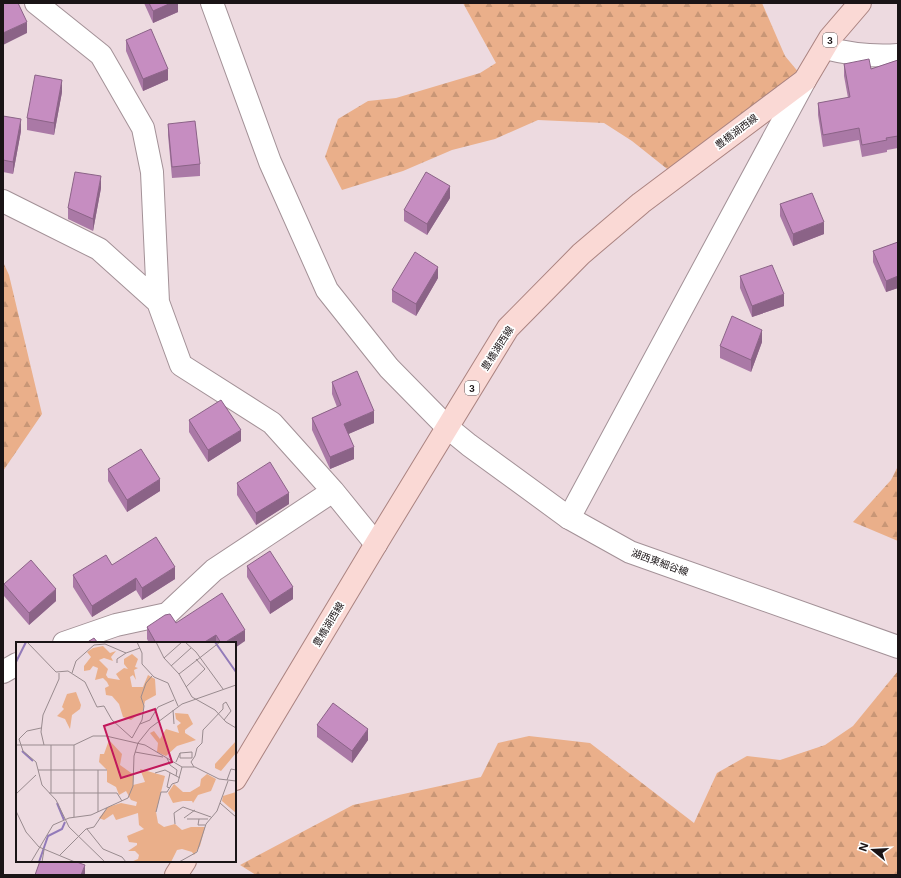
<svg xmlns="http://www.w3.org/2000/svg" width="901" height="878" viewBox="0 0 901 878" font-family="Inter,'Noto Sans JP',sans-serif">
<style>
.forest{fill:url(#forest-firs)}
.lines{fill:none;stroke-linecap:round;stroke-linejoin:round}
.minor-casing{stroke:#a39197;stroke-width:24}
.tertiary-casing{stroke:#a39197;stroke-width:24}
.secondary-casing{stroke:#a39197;stroke-width:24}
.primary-casing{stroke:#aa8380;stroke-width:24}
.minor{stroke:#fff;stroke-width:22}
.tertiary{stroke:#fff;stroke-width:22}
.secondary{stroke:#fff;stroke-width:22}
.primary{stroke:#fad9d5;stroke-width:22}
.wall{fill:#aa79a6}
.shaded-wall{fill:#8b6387}
.building{fill:#c68dc1;stroke:#8b6387}
.labels{text-anchor:middle;dominant-baseline:central;stroke-width:3.5;stroke-linejoin:round;paint-order:stroke}
.shield{fill:#fff;stroke:#5f5a5c;stroke-width:1}
.shield-label{font-size:9px;font-weight:bold;fill:#1a1416}
.street-label{font-size:10px;fill:#1a1416;stroke:#fff}
.inset-river{fill:none;stroke:#927ab9;stroke-width:2}
.inset-road{fill:none;stroke:#998b8f;stroke-width:1}
.view{fill:#c2185b;fill-opacity:0.15;stroke:#c2185b;stroke-width:2}
.inset-edge{fill:none;stroke:#1a1416;stroke-width:2}
</style>
<defs>
<pattern id="forest-firs" width="22" height="20" patternUnits="userSpaceOnUse"><rect width="22" height="20" fill="#eaaf8a"/><path d="M5 1l3.5 6h-7zM16 11l3.5 6h-7z" fill="#c89676"/></pattern>
</defs>
<rect width="100%" height="100%" fill="#eddae0"/>
<path class="forest" d="M463,3h299l23,53 20,24 -129,96 -44,-35 -28,-18 -66,-3 -43,19 -43,11 -49,21 -61,19 -17,-33 13,-38 30,-18 28,-3 84,-25 16,-10z
M3,262l6,13 33,139 -39,57z
M898,466v75l-45,-19 38,-42z
M898,671v204h-642l-16,-10 113,-60 128,-28 17,-34 31,-7 61,7 104,80 23,-50 30,-17 33,4 45,-15 28,-19z"/>
<g class="lines">
<g class="minor-casing">
<path id="minor" d="M36,3l65,52 42,73 9,44 6,130 23,63 91,58 61,68 43,53
M825,48c24,6 48,9 73,7
M3,201l96,48 59,53
M569,518l236,-438
M64,643l52,-18 51,-11 47,-44 119,-79
M3,672l14,-8"/>
</g>
<g class="tertiary-casing">
<path id="tertiary" d="M212,3l58,159 57,128 62,78 58,59"/>
</g>
<g class="secondary-casing">
<path id="secondary" d="M447,427l22,18 100,73 61,34 268,95"/>
</g>
<g class="primary-casing">
<path id="primary" d="M235,779l141,-235 132,-216 73,-74 60,-51 164,-123 25,-42 30,-35
M176,875l9,-14"/>
</g>
<use href="#minor" class="minor"/>
<use href="#tertiary" class="tertiary"/>
<use href="#secondary" class="secondary"/>
<use href="#primary" class="primary"/>
</g>
<path class="wall" d="M144,3h34v9l-25,11z
M126,40l42,40 -25,11 -17,-40z
M898,60v88l-11,2v2l-25,5 -3,-17 -36,7 -5,-32v-12l30,-5 -4,-22v-12l27,5z
M62,92l-8,43 -27,-5v-12z
M3,116l18,15 -8,43 -10,-2z
M168,124l32,40v12l-28,2 -4,-43z
M101,188l-8,43 -25,-12v-11z
M450,198l-23,37 -23,-14v-11z
M780,204l44,30 -31,12 -13,-30z
M898,242v46l-12,4 -13,-30v-11z
M740,276l44,30 -32,11 -12,-29z
M438,278l-22,38 -24,-14v-12z
M762,342l-11,30 -31,-14v-12z
M332,382l42,41 -26,11 6,25 -24,10 -18,-39v-12l25,-11 -5,-13z
M189,420l52,21 -33,21 -19,-30z
M108,469l52,22 -33,21 -19,-31z
M237,483l52,21 -33,21 -19,-30z
M112,565l63,14 -33,21 -6,-10 -44,27 -19,-30v-12z
M247,566l46,33 -23,15 -23,-37z
M4,584l52,17 -27,24 -25,-29z
M176,623l69,18 -10,2h-86l-2,-4v-12z
M317,725l51,15 -16,23 -35,-26z"/>
<path class="shaded-wall" d="M171,3h7v9l-25,11v-12z
M27,22v11l-24,12v-12z
M168,69v11l-25,11v-12z
M62,80v12l-8,43v-12z
M21,119v12l-8,43v-12z
M101,176v12l-8,43v-12z
M450,186v12l-23,37v-11z
M824,222v12l-31,12v-12z
M438,267v11l-22,38v-12z
M898,276v12l-12,4v-11z
M784,294v12l-32,11v-11z
M762,330v12l-11,30v-12z
M374,411v12l-30,13v-12z
M241,430v11l-33,21v-12z
M354,447v12l-24,10v-12z
M160,479v12l-33,21v-12z
M289,493v11l-33,21v-12z
M175,567v12l-33,21v-12z
M136,578v12l-44,27v-11z
M293,587v12l-23,15v-12z
M56,589v12l-27,24v-12z
M245,630v11l-10,7v-5h-11z
M216,635v8h-13z
M368,729v11l-16,23v-12z
M85,865v10h-4z"/>
<path class="building" d="M3,3h15l9,19 -24,11z
M149,3h22l-18,8z
M151,29l17,40 -25,10 -17,-39z
M869,59l2,10 27,-9v76l-12,2 1,2 -25,5 -3,-17 -36,7 -5,-32 32,-6 -6,-33z
M35,75l27,5 -8,43 -27,-5z
M3,116l18,3 -8,43 -10,-2z
M195,121l5,43 -28,3 -4,-43z
M75,172l26,4 -8,43 -25,-11z
M426,172l24,14 -23,38 -23,-14z
M812,193l12,29 -31,12 -13,-30z
M898,242v34l-12,5 -13,-30z
M415,252l23,15 -22,37 -24,-14z
M772,265l12,29 -32,12 -12,-30z
M732,316l30,14 -11,30 -31,-14z
M357,371l17,40 -30,13 10,23 -24,10 -18,-39 29,-13 -9,-23z
M221,400l20,30 -33,20 -19,-30z
M141,449l19,30 -33,21 -19,-31z
M270,462l19,31 -33,20 -19,-30z
M156,537l19,30 -33,21 -6,-10 -44,28 -19,-31 33,-20 6,10z
M270,551l23,36 -23,15 -23,-36z
M31,560l25,29 -27,24 -25,-29z
M222,593l23,37 -21,13h-3l-5,-8 -13,8h-47l-9,-16 18,-12 5,-1 6,9z
M94,638l4,5h-12z
M333,703l35,26 -16,22 -35,-26z
M40,861h34l11,4 -4,10h-46z"/>
<g class="labels">
<g class="shield">
<rect x="823" y="33" width="14" height="14" rx="3"/>
<rect x="465" y="381" width="14" height="14" rx="3"/>
</g>
<g class="shield-label">
<text x="830" y="40">3</text>
<text x="472" y="388">3</text>
</g>
<g class="street-label">
<text transform="translate(736 131) rotate(-37)">豊橋湖西線</text>
<text transform="translate(497 348) rotate(-57)">豊橋湖西線</text>
<text transform="translate(660 562) rotate(20)">湖西東細谷線</text>
<text transform="translate(328 624) rotate(-59)">豊橋湖西線</text>
</g>
</g>
<g transform="translate(16 642)">
<rect width="220" height="220" fill="#eddae0"/>
<path d="M87,4l7,7 6,-2 -5,6 2,4 -9,-3 -5,2 9,9 -2,6 2,3 12,2 -4,-6 8,-6 4,1 -4,-5v-5l8,-5 6,5 -3,8 3,1 -4,2 2,10 -3,-5 -3,2 2,10h11l5,-12 7,4 1,16 -11,6 -2,10 -12,9 -8,-3 -4,-13 -7,-8 -6,-1 -1,-7 4,-2 -2,-4 -4,-4 -8,2 3,-12 -5,-2 -3,4 -6,1v-5l7,-9 -4,-5 6,-4zM60,50l5,13 -1,4 -8,6 -2,14 -5,-10 -8,-3 7,-7 -2,-2 5,-13zM159,71l13,1 5,10 -8,6v3l11,7 -19,6 -11,10 -9,-4 1,-9 -8,-10 4,-2 6,8 6,-10 13,4 -2,-7 4,-3 -5,-4zM93,98l13,14 -2,11 14,10 -1,10 12,-3 -5,-13 25,7 -9,36 2,11 6,4 11,-3 7,6 9,-3h14l-5,19 -6,9 -2,-3 -10,-3 -5,1 -6,12h-40l7,-3 1,-4 -4,-4h-7l9,-6v-2l-8,-1 -2,-6 17,-7 -5,-4 -1,-12 -22,7 -3,-6 -9,6 -5,-2 9,-11 13,-4 15,3 1,-4 -6,-2 -5,-9 -7,4 -3,-8 -9,-5v-12l-8,-8 1,-8h4zM220,99v12l-15,18 -6,-3v-4zM191,132l9,5 -5,12 -13,4 -5,8 -1,-2h-9l-10,2 -5,-10 6,-9 9,8h7l10,-6 1,-7zM220,150v21l-14,-12 1,-5z" fill="#eaaf8a"/>
<path class="inset-river" d="M199,0l21,30M0,20l10,-20M6,109l11,10M41,161l7,17M23,220l9,-26 14,-7 3,-7"/>
<path class="inset-road" d="M11,0l29,30 12,-1 17,11 12,25 7,-1 8,14 20,18M121,0l5,11v11l12,13 14,6 10,23M140,0l8,16 15,16 13,23 23,13 11,12 10,6M169,0l11,10 27,37M148,16l18,-16M101,21v-4l9,-6M155,24l20,-18M56,31l4,-12 18,-16 11,-1 21,9 14,-5M163,32l41,-32M170,45l19,-18 -9,-10M157,68l1,14M124,82l10,-4 8,-13 16,-7M25,86l-14,3 -8,8 4,12 13,11 6,23 14,15 13,27 36,35M116,96l10,-18 2,-14 -3,-9 5,-14 6,-7M122,101l12,-15 32,-24 54,-19M0,103h58l19,-9h13l39,9 37,22h13l24,12 17,2M28,103l-3,-13 2,-17 16,-36v-6M119,110l28,5M151,116l3,7 7,5 -1,6M160,120l4,-9v5h12v-6l-12,1M178,125l-3,-5 4,-6 2,-8 5,-5 1,-13 20,-21v-5l3,-2 5,9 -7,9M22,128h69M139,131l10,-3 15,8M154,131l-3,14 3,1M211,138l4,-11 5,1M33,151h68l5,8M35,151v-48M0,152l20,-19M204,161l16,14M0,169l10,21 13,15 36,15M82,170v-42M140,170l5,-20h6l5,-8 6,-2 4,-15M58,175v-72M168,176l11,-8M171,177h21M183,177l-1,6h7M159,182l-1,-11 9,-6 28,10M71,187l16,20 19,8 4,5M44,213l26,-26 8,-2 13,-19M15,220l22,-37 16,-7 22,-3 37,-17 5,-12 1,-30 4,-13M26,220l2,-12M163,220l18,-10 9,-28 11,-13 11,-30"/>
<path class="view" d="M139,67l17,53 -51,16 -17,-52z"/>
<rect width="220" height="220" class="inset-edge"/>
</g>
<rect width="901" height="878" fill="none" stroke="#1a1416" stroke-width="8"/>
<g transform="translate(873 850) rotate(288)" stroke="#ffffff" stroke-width="3" paint-order="stroke">
<path d="M0-3L7 15L0 10L-7 15Z" fill="#1a1416"/>
<text y="-6" font-size="11" font-weight="bold" text-anchor="middle" fill="#1a1416">N</text>
</g>
</svg>
